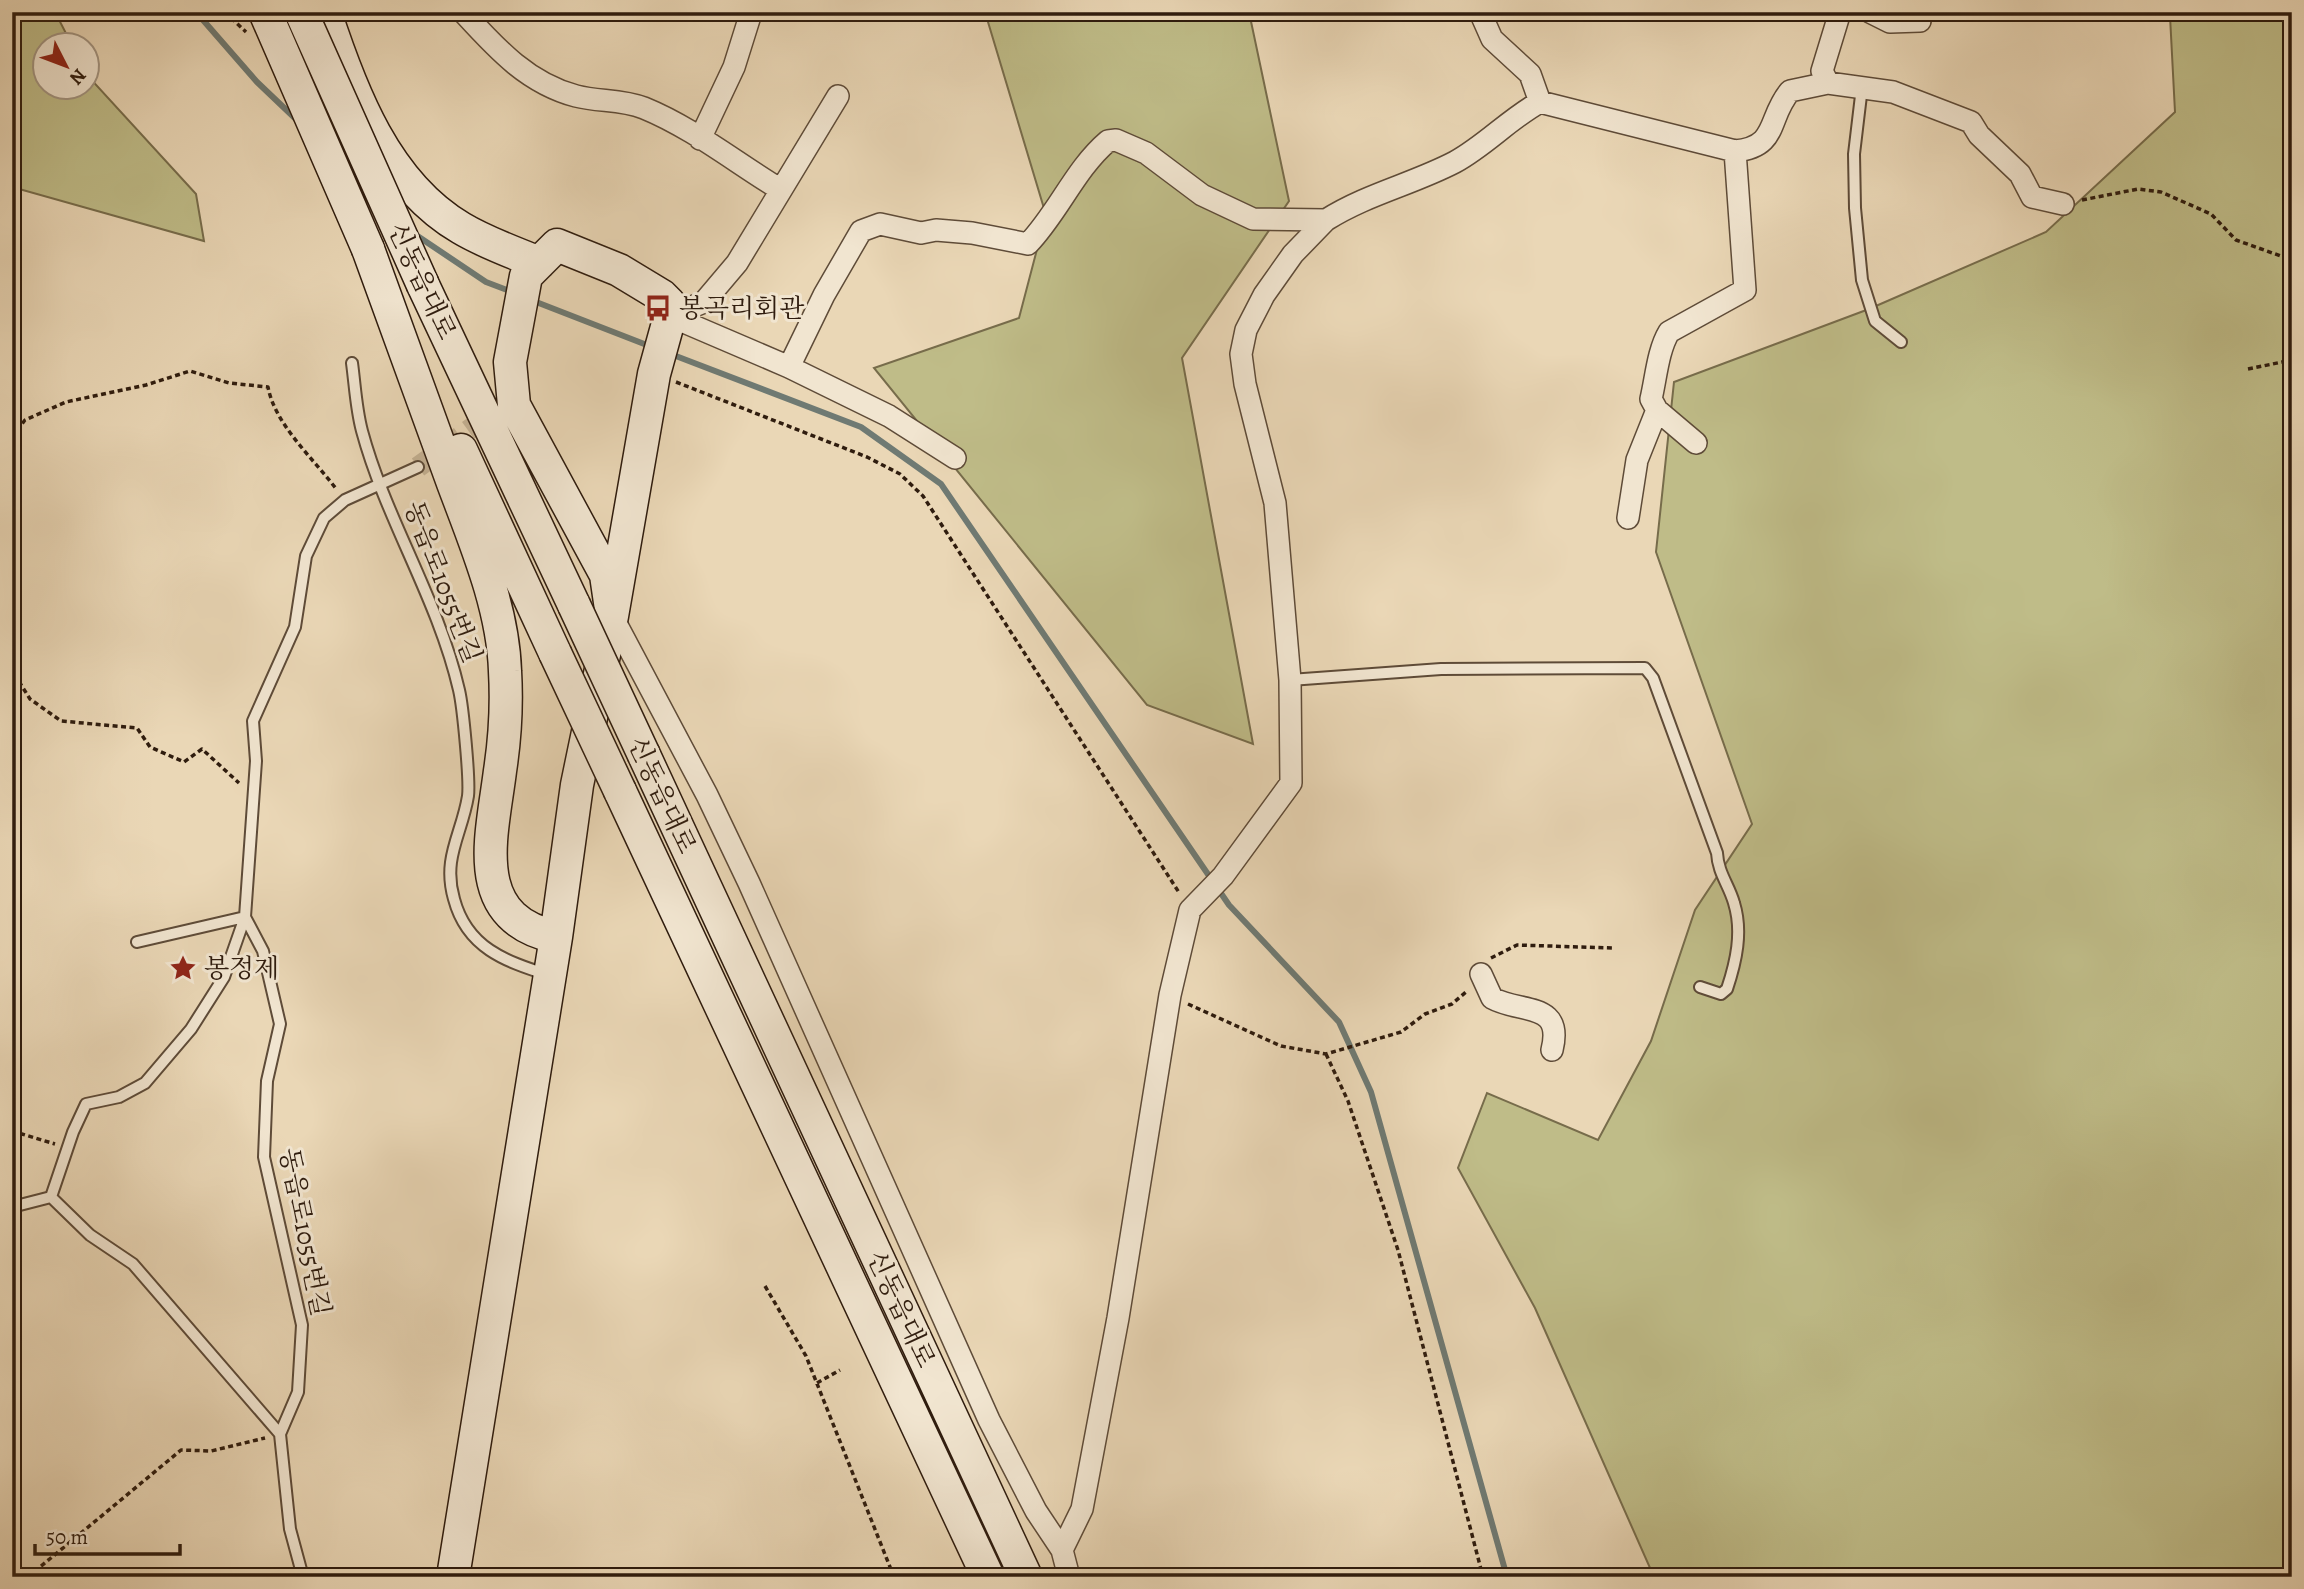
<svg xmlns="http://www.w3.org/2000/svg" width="2304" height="1589" viewBox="0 0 2304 1589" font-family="Alegreya,'Noto Serif KR',serif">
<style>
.green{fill:#bfbc88;stroke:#776c4b;stroke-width:2}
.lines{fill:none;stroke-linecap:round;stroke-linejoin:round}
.stream{stroke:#6f7a73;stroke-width:6}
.street-tunnel{stroke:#c5b294;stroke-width:21;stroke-dasharray:21 10;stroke-linecap:butt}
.lane-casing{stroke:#5e4b38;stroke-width:14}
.street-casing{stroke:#5e4b38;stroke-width:24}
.secondary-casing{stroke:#2f1c0e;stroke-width:35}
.path{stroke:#2f1c0e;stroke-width:3.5;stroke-dasharray:5 3.5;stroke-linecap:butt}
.lane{stroke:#f1e5d0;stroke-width:10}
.street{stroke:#f1e5d0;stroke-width:21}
.secondary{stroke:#f1e5d0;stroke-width:32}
.secondary-bridge-casing{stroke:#2f1c0e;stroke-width:35;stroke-linecap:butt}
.secondary-bridge{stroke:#f1e5d0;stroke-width:32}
.labels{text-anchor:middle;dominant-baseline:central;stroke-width:6;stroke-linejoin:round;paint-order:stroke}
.street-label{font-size:26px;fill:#2f1c0e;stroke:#f1e5d0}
.poi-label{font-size:26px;fill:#2f1c0e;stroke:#f1e5d0;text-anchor:start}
</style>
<rect width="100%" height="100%" fill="#ead7b6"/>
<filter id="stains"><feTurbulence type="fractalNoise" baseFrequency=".00286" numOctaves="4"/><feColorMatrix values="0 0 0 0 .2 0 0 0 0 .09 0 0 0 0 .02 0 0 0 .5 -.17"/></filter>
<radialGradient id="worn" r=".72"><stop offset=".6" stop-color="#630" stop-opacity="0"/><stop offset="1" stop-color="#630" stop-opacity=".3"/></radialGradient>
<path class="green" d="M12,12h43l17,33 -26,1v42h42v-12l108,118 8,47 -192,-54z
M985,12h264l40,189 -107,157 71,386 -106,-39 -273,-337 145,-50 27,-103z
M2161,12h131v1565h-638l-119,-269 -77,-140 29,-75 111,47 53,-99 44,-131 57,-86 -96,-272 18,-170 195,-73 177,-77 129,-120 -5,-96z"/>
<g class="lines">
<path class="stream" d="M196,12l61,70 43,41
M348,170l17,16
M416,235l70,47 29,11
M531,300l121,47
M668,353l193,74 80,57 288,421 110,117 32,70 136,485"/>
<path class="street-tunnel" d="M418,467l73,-53"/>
<g class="lane-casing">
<path id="lane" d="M1862,87l-8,67 1,54 7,72 13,41 26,21
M352,363c3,22 4,46 10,68 24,89 76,168 97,259 4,17 11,90 9,106 -6,38 -26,62 -14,103 13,49 51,62 94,76
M1290,680l151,-11 204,-1 8,10 64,175c1,20 12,32 17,50 9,29 2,59 -7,86l-6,5 -21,-7
M137,942l108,-25
M51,1197l22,-65 13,-28 33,-7 26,-14 46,-54 33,-52 21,-60
M51,1197l39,38 43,29 147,170
M12,1207l39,-10
M303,1577l-13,-48 -10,-95 18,-42 4,-67 -38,-168 3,-76 13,-57 -17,-73 -18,-34 11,-156 -3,-40 42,-94 11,-71 18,-38 21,-18 73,-33"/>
</g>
<g class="street-casing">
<path id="street" d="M463,12c33,36 64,71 113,84 23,6 45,3 68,12 49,20 92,55 137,82
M1480,12l12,27 38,35 10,28
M1870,12l20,10 30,-1
M1828,83l-6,-12 18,-59
M700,139l34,-72 16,-51
M1735,151c44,-4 32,-33 55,-60l38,-8 65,9 78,30 8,13 41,39 12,23 31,7
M1326,220c41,-26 87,-36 129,-58 31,-17 54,-43 85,-60l195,49 10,139 -76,42c-11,18 -13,46 -18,67l6,11 39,33
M670,316l119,51 100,49 66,42
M670,316l34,-14 33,-39 101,-167
M1628,518l9,-58 20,-50
M612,616l95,179 42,88 240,537 47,91 26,39 20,-41 36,-191 52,-323 20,-85 33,-34 68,-93 -1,-103 -15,-177 -30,-119 -4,-30 5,-24 18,-35 29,-41 33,-34 -73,-1 -51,-24 -56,-42 -30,-13 -8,1c-33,28 -50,72 -80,103l-56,-11 -36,-3 -15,3 -41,-9 -19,7 -37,64 -35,72
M1481,974l11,24c29,16 72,3 60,52
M1062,1550l7,27"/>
</g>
<g class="secondary-casing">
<path id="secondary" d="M325,12c26,80 61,172 136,216 25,15 52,24 78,35
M368,249c28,78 57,156 85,234 22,59 50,124 52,188 2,34 0,67 -5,100 -8,65 -33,147 56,166
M423,285l151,320
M461,450l94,203
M644,755l382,822
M620,791l368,786
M453,1577l103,-640 21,-152 35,-169 42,-242 16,-58 -1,-13 -7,-7 -43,-26 -62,-25 -31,31 -16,86 4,43 92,170 6,41"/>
</g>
<path class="path" d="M225,12l21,20
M2082,200l56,-11 23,3 50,22 25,26 56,20
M2248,369l44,-9
M676,382l191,75 33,17 23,22 257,398
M12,437l13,-17 41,-18 80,-17 44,-14 39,12 39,4c7,38 46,72 69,103
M12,677l6,3 12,19 31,22 76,7 13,19 34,15 18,-13 37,34
M1491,958l26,-13 95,3
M1188,1004l93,42 45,8 75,-22 24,-18 27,-10 14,-12
M1326,1054l22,47 50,149 85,327
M12,1131l43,13
M765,1286l41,70 88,221
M817,1383l23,-13
M28,1577l153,-127 30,1 54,-13"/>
<use href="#lane" class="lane"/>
<use href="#street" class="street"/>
<use href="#secondary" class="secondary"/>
<g class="secondary-bridge-casing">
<path id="secondary-bridge" d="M265,12l103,237
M301,12l122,273
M574,605l70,150
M555,653l65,138"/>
</g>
<use href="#secondary-bridge" class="secondary-bridge"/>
</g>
<defs>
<g id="bus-bare" transform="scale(2.1)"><path d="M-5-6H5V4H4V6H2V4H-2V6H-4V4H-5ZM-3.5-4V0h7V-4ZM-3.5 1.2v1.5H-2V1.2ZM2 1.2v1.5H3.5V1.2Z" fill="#8f2418" stroke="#f1e5d0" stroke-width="2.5" paint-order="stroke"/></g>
<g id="sight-bare" transform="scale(2.1)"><path d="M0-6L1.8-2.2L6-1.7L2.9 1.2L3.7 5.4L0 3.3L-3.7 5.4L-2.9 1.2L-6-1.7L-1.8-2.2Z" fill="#8f2418" stroke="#f1e5d0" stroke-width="2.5" paint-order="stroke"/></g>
</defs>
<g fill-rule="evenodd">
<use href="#bus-bare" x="658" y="308"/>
<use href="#sight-bare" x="183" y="968"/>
</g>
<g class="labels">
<g class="street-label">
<text transform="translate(422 281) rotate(65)">신동읍대로</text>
<text transform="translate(443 582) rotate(69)">동읍로1055번길</text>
<text transform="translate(662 795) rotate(65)">신동읍대로</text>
<text transform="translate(305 1232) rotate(79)">동읍로1055번길</text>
<text transform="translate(901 1309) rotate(65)">신동읍대로</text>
</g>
<g class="poi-label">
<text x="679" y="308">봉곡리회관</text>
<text x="204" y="968">봉정제</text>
</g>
</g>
<rect width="2304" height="1589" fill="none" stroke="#ead7b6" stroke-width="42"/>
<rect x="14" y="14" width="2276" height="1561" fill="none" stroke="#2f1c0e" stroke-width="3.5"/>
<rect x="21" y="21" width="2262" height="1547" fill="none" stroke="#2f1c0e" stroke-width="2"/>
<g transform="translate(66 66) rotate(132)"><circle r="33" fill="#f1e5d0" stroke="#a39582" stroke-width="2"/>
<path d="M0-5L12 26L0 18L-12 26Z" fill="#8f2418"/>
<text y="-10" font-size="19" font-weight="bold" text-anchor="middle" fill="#2f1c0e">N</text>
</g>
<path d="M35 1544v10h145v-10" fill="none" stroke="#2f1c0e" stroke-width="3.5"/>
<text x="46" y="1544" font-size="21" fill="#2f1c0e" stroke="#f1e5d0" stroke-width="5" paint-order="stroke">50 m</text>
<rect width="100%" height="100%" filter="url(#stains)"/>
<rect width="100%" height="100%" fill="url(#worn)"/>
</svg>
